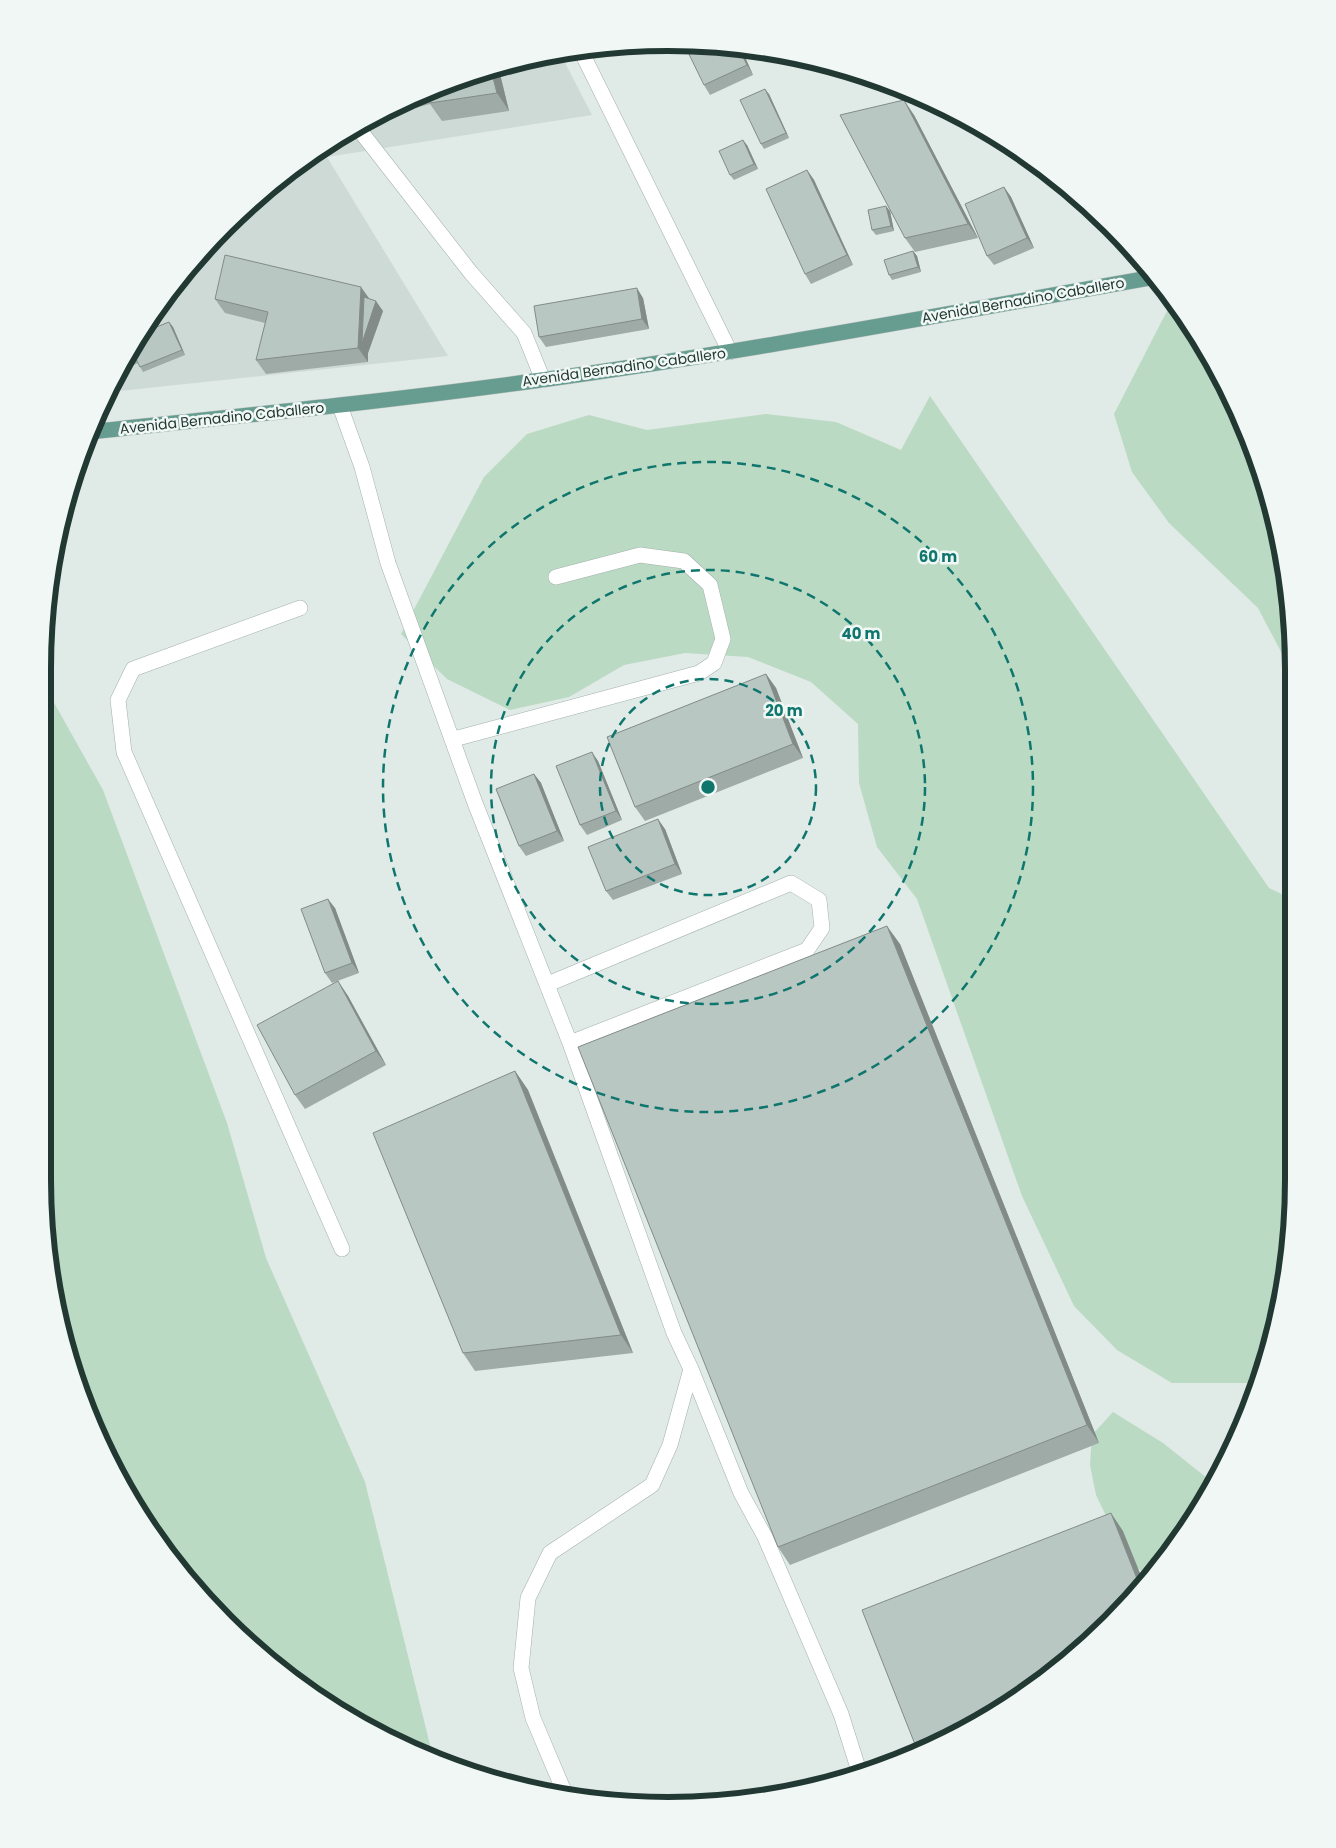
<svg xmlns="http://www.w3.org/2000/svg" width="1336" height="1848" viewBox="0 0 1336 1848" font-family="Poppins,sans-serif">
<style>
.built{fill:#cedad5}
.green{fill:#badac3}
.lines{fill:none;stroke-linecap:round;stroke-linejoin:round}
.lane-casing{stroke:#a3b1ad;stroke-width:16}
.street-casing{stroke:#a3b1ad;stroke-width:16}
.primary-casing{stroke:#bdc4c2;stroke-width:16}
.lane{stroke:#fff;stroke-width:15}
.street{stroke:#fff;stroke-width:15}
.primary{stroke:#679c90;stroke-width:15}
.wall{fill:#9faba7}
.shaded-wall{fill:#828b88}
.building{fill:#b9c7c2;stroke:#828b88}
.ring{fill:none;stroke:#0f766e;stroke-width:2.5;stroke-dasharray:9 6}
.labels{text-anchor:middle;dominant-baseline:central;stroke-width:5;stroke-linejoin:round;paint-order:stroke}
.street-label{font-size:14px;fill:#223933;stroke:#f0f7f4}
.rim{fill:none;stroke:#223933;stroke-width:6}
.centre{fill:#0f766e;stroke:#f0f7f4;stroke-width:2.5}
.ring-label{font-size:15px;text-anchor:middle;font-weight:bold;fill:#0f766e;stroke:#f0f7f4;stroke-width:5;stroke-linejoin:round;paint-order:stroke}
</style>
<rect width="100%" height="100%" fill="#e0eae6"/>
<path class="built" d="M561,55l31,60 -265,42 121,199 -338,36 38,-71 50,-66 89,-83 104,-65 115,-43z"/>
<path class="green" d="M1176,307l70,121 42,158 1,81 -31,-59 -89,-85 -37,-51 -18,-58 53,-103z
M930,396l339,492 21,10 2,323 -20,121 -15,41h-85l-55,-33 -43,-44 -52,-110 -105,-297 -40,-52 -18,-64 -1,-59 -47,-42 -63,-25 -63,-4 -61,12 -55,32 -59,13 -63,-31 -46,-45 83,-157 43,-43 62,-19 58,15 119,-16 70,8 65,28z
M43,683l60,107 124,333 39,135 99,224 68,275 -41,-16 -137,-91 -107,-123 -58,-107 -26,-78 -21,-162z
M1113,1412l50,31 49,39 -62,93 -5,-1 -25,-21 -10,-29 -14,-29 -6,-30 2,-30z"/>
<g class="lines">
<g class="lane-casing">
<path id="lane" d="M358,128l113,145 53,60 19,47
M340,406l22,61 26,96 87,240 95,240 104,290 17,36 -21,76 -18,40 -102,68 -22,45 -7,70 12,50 33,78
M300,608l-167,61 -15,31 6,52 218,497
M454,739l245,-66 15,-10 9,-24 -13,-54 -26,-24 -44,-6 -84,22
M548,984l243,-101 28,17 3,28 -15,22 -237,93
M691,1369l50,124 24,44 76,177 18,57"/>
</g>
<g class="street-casing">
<path id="street" d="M581,51l149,301"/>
</g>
<g class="primary-casing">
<path id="primary" d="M89,432c151,-16 302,-31 452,-52 205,-28 409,-67 614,-103"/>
</g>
<use href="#lane" class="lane"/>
<use href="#street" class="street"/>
<use href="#primary" class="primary"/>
</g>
<path class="wall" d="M741,48l12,27 -43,20 -6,-10z
M525,61l-25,13 9,37 -67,10 -12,-17 -60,16 21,-13 115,-43z
M769,94l20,44 -25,11 -3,-5z
M914,115l64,123 -63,14 -10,-14z
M747,145l11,24 -24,11 -4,-5z
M807,170l7,10 39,85 -42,19 -6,-10z
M1004,187l7,10 23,51 -40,17 -7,-9z
M890,211l4,20 -18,4 -4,-5z
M913,251l4,5 4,16 -29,8 -3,-5z
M643,298l6,31 -103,18 -7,-10z
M215,299h155l13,12 -15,42v9l-102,12 -10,-14 9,-37 -40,-10z
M169,322l4,5 12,28 -42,17 -5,-9 -13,6 -2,-2 23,-44 4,7z
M766,674l10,14 27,70 -158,63 -10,-14z
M598,761l24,59 -35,15 -7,-10z
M534,774l7,9 23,58 -38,15 -7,-10z
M665,829l17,45 -69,26 -7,-9z
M335,908l24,65 -27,10 -7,-10z
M900,944l199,499 -309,122 -12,-18z
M338,981l10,15 38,69 -81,44 -10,-14z
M515,1071l13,19 105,263 -158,18 -12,-18z"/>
<path class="shaded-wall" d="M738,47l3,1 12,27 -6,-10z
M496,68l4,6 9,37 -12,-18 -6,-23z
M765,89l4,5 20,44 -3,-5z
M904,100l10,15 64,123 -10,-14z
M743,140l4,5 11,24 -4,-5z
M807,170l7,10 39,85 -6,-10z
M1004,187l7,10 23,51 -7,-10z
M886,206l4,5 4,20 -3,-5z
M913,251l4,5 4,16 -3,-5z
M361,287l10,14h5l7,10 -15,42v9l-10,-14z
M637,288l6,10 6,31 -7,-10z
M169,322l4,5 12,28 -3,-5z
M766,674l10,14 27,70 -10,-14z
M592,752l6,9 24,59 -6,-9z
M534,774l7,9 23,58 -7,-10z
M658,819l7,10 17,45 -7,-10z
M328,899l7,9 24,65 -7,-10z
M887,926l13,18 199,499 -12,-18z
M338,981l10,15 38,69 -10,-14z
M515,1071l13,19 105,263 -12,-18z
M1111,1513l12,18 21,52 -3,6z"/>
<path class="building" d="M685,46l53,1 9,18 -43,20z
M491,70l6,23 -67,10 -4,-9z
M765,89l21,44 -25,11 -21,-44z
M904,100l64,124 -63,14 -65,-123z
M743,140l11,24 -24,11 -11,-24z
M807,170l40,85 -42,19 -39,-85z
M1004,187l23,51 -40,18 -22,-52z
M886,206l5,20 -19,4 -4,-20z
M913,251l5,16 -29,8 -5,-15z
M225,255l136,32 -3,61 -102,12 12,-48 -53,-13z
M637,288l5,31 -103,18 -5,-31z
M364,297l12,4 -14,42z
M169,322l13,28 -42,17 -5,-10 -10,5 21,-38 3,6z
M766,674l27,70 -158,63 -28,-70z
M592,752l24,59 -36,14 -24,-59z
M534,774l23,57 -38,15 -23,-57z
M658,819l17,45 -69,27 -18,-44z
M328,899l24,64 -27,10 -24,-64z
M887,926l200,499 -309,122 -200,-500z
M338,981l38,70 -81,44 -38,-70z
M515,1071l106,264 -158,18 -90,-220z
M1111,1513l30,76 -3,3 -89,84 -131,76 -56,-142z"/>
<g class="ring">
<circle cx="708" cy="787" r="108"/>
<circle cx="708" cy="787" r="217"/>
<circle cx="708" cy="787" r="325"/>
</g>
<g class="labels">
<g class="street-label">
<text transform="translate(1023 300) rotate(-10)">Avenida Bernadino Caballero</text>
<text transform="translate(624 367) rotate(-8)">Avenida Bernadino Caballero</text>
<text transform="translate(222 418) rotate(-6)">Avenida Bernadino Caballero</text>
</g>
</g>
<path d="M0 0H1336V1848H0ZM668 51H668A617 617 0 0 1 1285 668V1180A617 617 0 0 1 668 1797H668A617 617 0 0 1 51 1180V668A617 617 0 0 1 668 51Z" fill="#f0f7f4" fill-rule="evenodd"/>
<path class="rim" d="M668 51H668A617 617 0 0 1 1285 668V1180A617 617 0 0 1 668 1797H668A617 617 0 0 1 51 1180V668A617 617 0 0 1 668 51Z"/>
<circle cx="708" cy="787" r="8" class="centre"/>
<g class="ring-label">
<text x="938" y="562">60 m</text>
<text x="861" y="639">40 m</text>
<text x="784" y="716">20 m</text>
</g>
</svg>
